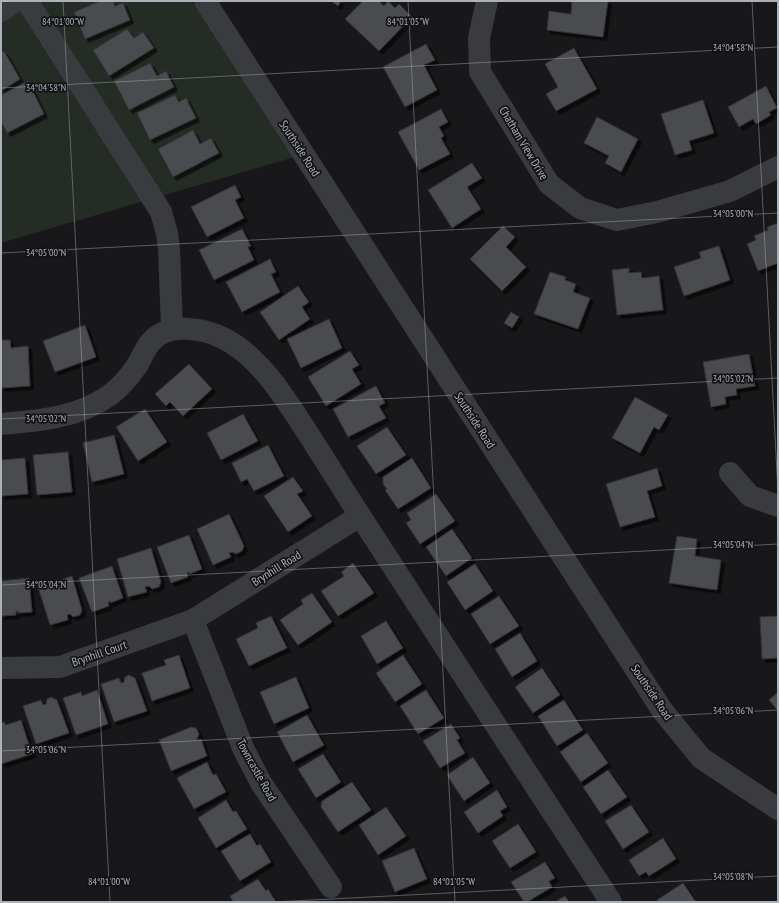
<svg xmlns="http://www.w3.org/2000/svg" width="779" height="903" viewBox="0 0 779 903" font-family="'PT Sans Narrow',sans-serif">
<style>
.green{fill:#252b25}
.building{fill:#4a4b4f;stroke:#323335;filter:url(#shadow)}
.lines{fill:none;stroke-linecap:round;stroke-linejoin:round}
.minor{stroke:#3a3b3e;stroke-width:22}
.ticks{fill:none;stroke:#acb1b8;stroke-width:1;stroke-opacity:0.45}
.labels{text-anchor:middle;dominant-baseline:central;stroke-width:3.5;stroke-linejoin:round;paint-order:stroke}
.street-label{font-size:12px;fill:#acb1b8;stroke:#131315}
.ticks-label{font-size:10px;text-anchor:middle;fill:#acb1b8;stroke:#131315;stroke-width:3.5;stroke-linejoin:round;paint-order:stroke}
</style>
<defs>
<filter id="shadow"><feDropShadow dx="3.5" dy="3.5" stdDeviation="0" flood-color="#0009"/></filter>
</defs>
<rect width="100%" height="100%" fill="#18181a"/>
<path class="green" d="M1,1h191l106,155 -297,87z"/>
<path class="building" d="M100,1h13l2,5 8,-3 7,17 -45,19 -11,-27z
M331,1h10l-3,5z
M363,1h16l5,5 4,-5 7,7 4,-4 13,13 -33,34 -34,-32z
M572,1h36l-5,36 -56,-7 2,-19 22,3z
M127,29l7,9 9,-6 11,16 -45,28 -16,-26z
M426,44l9,16 -11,5 13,25 -32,17 -22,-40z
M574,48l23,41 -41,22 -10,-17 12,-7 -13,-23z
M4,51l16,28 -19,12v-38z
M150,63l7,13 9,-5 8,16 -45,23 -15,-29z
M28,81l16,33 -37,19 -6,-12v-26z
M766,86l11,22 -8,4 2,3 -15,9 -3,-5 -14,8 -11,-20z
M175,95l4,7 7,-4 10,20 -46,22 -13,-27z
M703,100l11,33 -25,8 3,9 -17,5 -14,-41z
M441,109l7,13 -9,5 5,9 -3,2 9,16 -31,16 -21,-38z
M597,117l41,22 -17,33 -16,-9 4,-7 -25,-13z
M193,130l7,14 11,-6 8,15 -46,24 -15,-28z
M472,163l10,15 -15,9 14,22 -29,19 -24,-38z
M235,185l6,12 -6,3 9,18 -37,19 -16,-30z
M778,223v40l-20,8 -11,-27 9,-4 -2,-4 14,-6 -1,-3z
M503,226l12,11 -9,10 20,20 -24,24 -32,-32z
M242,229l9,17 -3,1 6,13 -40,20 -15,-30z
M719,246l11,34 -46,16 -10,-29 27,-9 -2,-6z
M270,259l6,13 -5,2 9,18 -38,20 -16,-30z
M629,268v5l12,-1 1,6 17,-2 4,34 -46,5 -5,-45z
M550,272l16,5 -1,3 11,4 -3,8 17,6 -12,31 -44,-15z
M298,286l11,16 -7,5 8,12 -31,21 -19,-28z
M511,312l8,5 -7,11 -8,-5z
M329,319l13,29 -41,20 -14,-29z
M85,325l11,32 -41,15 -12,-31z
M1,340h9l1,8 17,-2 2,40 -29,2z
M350,351l9,14 -7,4 9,15 -35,22 -18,-29z
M749,354l6,32 -19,3 1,6 -12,2 1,7 -15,3 -8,-45z
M189,364l23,25 -29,27 -13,-14 -4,4 -11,-12z
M376,386l9,17 -6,3 7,12 -38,19 -15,-28z
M635,397l33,18 -9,15 -5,-3 -14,26 -28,-15z
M145,409l22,33 -29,19 -22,-34z
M243,414l15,27 -37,19 -14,-27z
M387,427l19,28 -30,19 -19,-28z
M114,435l10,39 -32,8 -9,-39z
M268,445l16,31 -30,15 -7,-12 -6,3 -9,-19z
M68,452l4,40 -35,3 -4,-40z
M25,458l3,36 -27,2v-36z
M412,458l19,30 -33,21 -13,-19 2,-1 -4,-5v-7z
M657,468l5,18 -15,5 8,26 -35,10 -14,-43z
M293,477l10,14 -6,3 15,22 -24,16 -24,-36z
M436,494l19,27 -35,23 -14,-21 5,-3 -4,-7z
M229,514l15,32 -2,5 -6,3 -4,-2 -3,1 2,4 -18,8 -16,-36z
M452,529l20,29 -26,18 -20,-29z
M189,535l13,34 -13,5v-2l-2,1 1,4 -17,6 -14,-36z
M677,536l20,3 -2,17 26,4 -4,30 -48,-7z
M151,548l10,34 -2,5 -7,2 -3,-3 -4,1 2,5 -19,5 -11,-38z
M353,563l21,30 -36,23 -17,-25 23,-15 -3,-4z
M475,564l18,27 -28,19 -18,-28z
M112,566l11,32 -13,5v-2l-2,1 1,4 -17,6 -13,-34z
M72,576l10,34 -2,5 -7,2 -3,-3 -3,1 1,5 -18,5 -12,-38z
M29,578l3,34 -14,1v-2l-2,1v3l-15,1v-35z
M312,593l20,29 -34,23 -18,-25 23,-16 -2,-4z
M499,596l20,30 -29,18 -19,-30z
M271,616l16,32 -38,18 -13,-27 22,-11 -2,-5z
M778,616v42l-16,1 -2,-42z
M386,621l17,27 -26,16 -16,-28z
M520,633l17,28 -25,16 -17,-28z
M179,655l11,33 -38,13 -10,-28 24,-8 -2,-5z
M403,655l19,29 -27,18 -19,-29z
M542,668l18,27 -27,18 -18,-26z
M129,675l6,3 12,33 -33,11 -13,-38 18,-6 2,5 3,-1 1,-5z
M296,677l13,31 -35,16 -14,-32z
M97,690l11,34 -32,11 -13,-37 18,-6 1,4z
M426,690l18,28 -26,16 -18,-28z
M778,692v19l-9,-11z
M51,697l6,3 12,33 -33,11 -13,-38 18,-6 2,5 3,-1 1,-5z
M564,700l19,30 -26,16 -19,-30z
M307,715l17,30 -31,17 -16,-30z
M21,720l11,34 -31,10v-41l3,-1 2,3z
M451,724l9,14 -3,2 8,13 -25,15 -17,-27z
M191,727l5,1 3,6 -2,5v1l4,-1 6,17 -36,15 -12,-31z
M587,733l21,30 -27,19 -21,-30z
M323,754l18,28 -25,16 -18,-29z
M473,757l17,26 -26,18 -17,-26z
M207,762l6,13 3,-1 10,18 -32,17 -17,-31z
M608,770l19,27 -26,17 -18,-27z
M352,782l19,28 -33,22 -17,-25 1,-6z
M497,790l10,17 -7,4 3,5 -25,17 -14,-21z
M226,800l7,12 3,-1 11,18 -31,19 -18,-30z
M631,805l18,27 -26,17 -18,-28z
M386,807l20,29 -28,19 -19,-30z
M518,824l18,28 -26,16 -18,-27z
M250,834l7,12 3,-2 11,18 -31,19 -19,-30z
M663,838l13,21 -27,17 -3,-4 -7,4 -10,-16z
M414,848l13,31 -32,13 -13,-31z
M545,862l10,16 -6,3 3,6 -25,15h-3l-13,-20z
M258,879l8,12 2,-2 8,13h-43l-3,-6z
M683,883l13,19h-37l-2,-2z
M565,896l4,6h-14z"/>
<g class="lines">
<path class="minor" d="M27,1l134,211 6,21 2,16 3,80
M205,1l457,709 39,48 77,51
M487,1l-8,37 1,34 69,112 31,24 37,12 40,-8 73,-21 48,-24
M1,11l14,-10
M1,424c37,-3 77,-6 109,-29 9,-7 19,-18 26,-28 5,-7 8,-17 14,-24 9,-12 25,-15 39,-14 25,1 49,15 66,33 16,15 28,34 41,53 25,38 49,78 74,116 80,124 160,247 241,371
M730,473l20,23 28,10
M193,620l50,128 18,35 70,104
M1,668l59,-1 133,-47 167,-104"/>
</g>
<path class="ticks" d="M63,1l47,901M408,1l47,901M752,1l26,491M1,88l777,-41M1,253l777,-40M1,419l777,-41M1,585l777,-41M1,751l777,-41M273,902l505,-26"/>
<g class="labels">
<g class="street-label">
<text transform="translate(524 143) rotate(59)">Chatham View Drive</text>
<text transform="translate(300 148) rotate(57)">Southside Road</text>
<text transform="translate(475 420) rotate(57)">Southside Road</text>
<text transform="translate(276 568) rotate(-32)">Brynhill Road</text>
<text transform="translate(99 653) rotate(-19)">Brynhill Court</text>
<text transform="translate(652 692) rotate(56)">Southside Road</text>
<text transform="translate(257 770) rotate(61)">Towncastle Road</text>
</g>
</g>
<g class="ticks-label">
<text x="63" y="25">84°01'00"W</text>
<text x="408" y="25">84°01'05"W</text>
<text x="733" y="51">34°04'58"N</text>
<text x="46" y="91">34°04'58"N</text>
<text x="733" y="217">34°05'00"N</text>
<text x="46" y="256">34°05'00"N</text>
<text x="733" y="382">34°05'02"N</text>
<text x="46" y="422">34°05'02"N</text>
<text x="733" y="548">34°05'04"N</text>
<text x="46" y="588">34°05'04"N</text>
<text x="733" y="714">34°05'06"N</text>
<text x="46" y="753">34°05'06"N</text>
<text x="733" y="880">34°05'08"N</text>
<text x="109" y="885">84°01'00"W</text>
<text x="454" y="885">84°01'05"W</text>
</g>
<rect width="779" height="903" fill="none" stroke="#acb1b8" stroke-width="4"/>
</svg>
